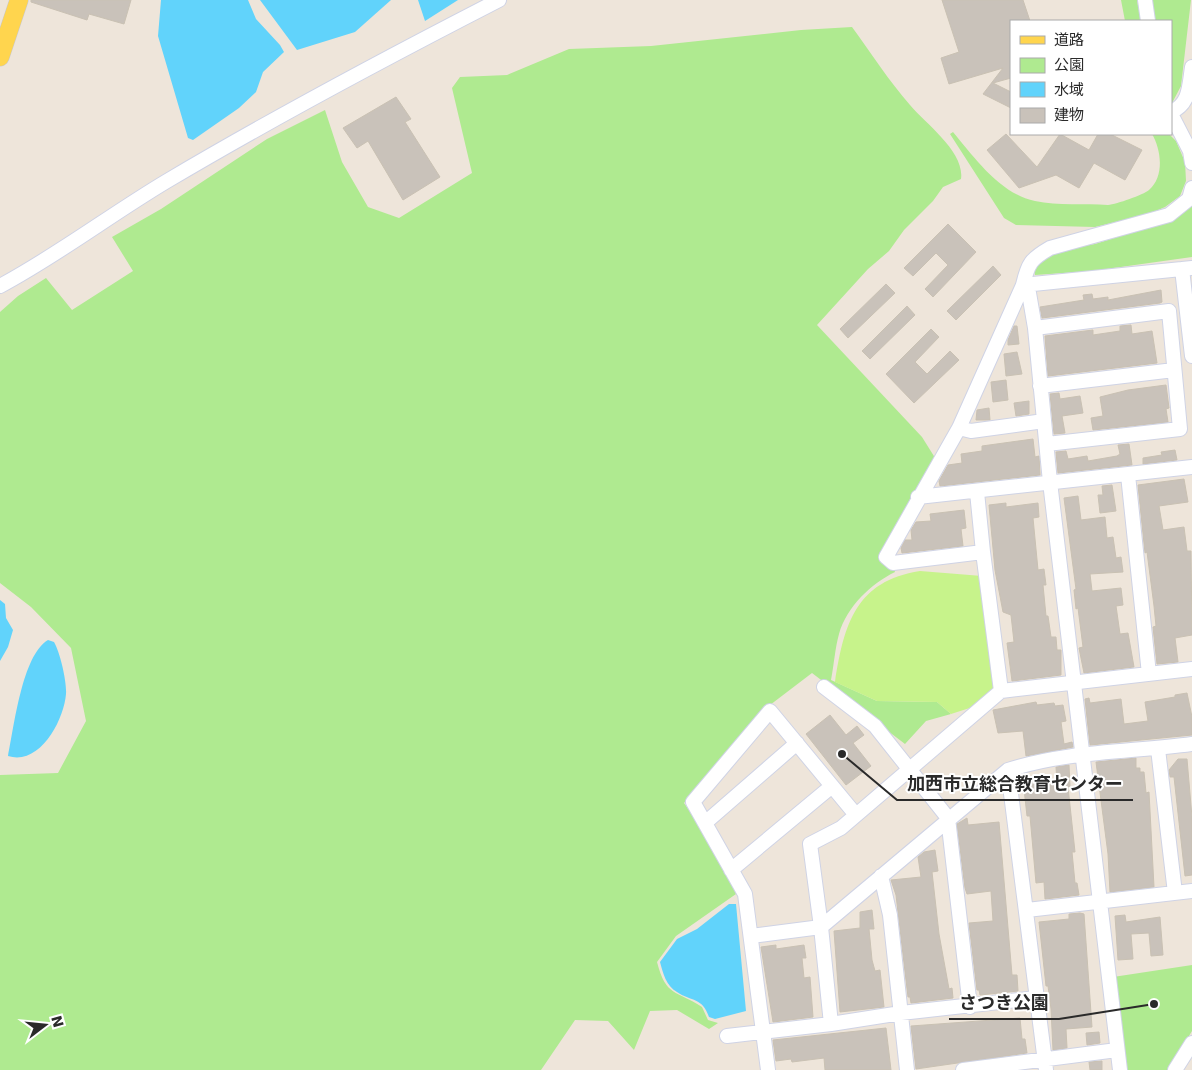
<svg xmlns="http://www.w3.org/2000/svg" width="1192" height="1070" viewBox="0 0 1192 1070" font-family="'DejaVu Sans','Noto Sans JP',sans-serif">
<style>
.green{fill:#afea90}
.pitch{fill:#c7f38b}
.water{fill:#61d3fb}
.building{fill:#c9c2ba;stroke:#c9c1b3}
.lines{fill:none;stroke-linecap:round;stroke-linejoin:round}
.minor-casing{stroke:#cfd3e5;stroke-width:16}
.major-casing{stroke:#c8c8c8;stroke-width:19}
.minor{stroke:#fff;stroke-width:14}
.major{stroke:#ffd54e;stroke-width:18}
.leader{fill:none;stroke:#2a2a2a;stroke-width:2}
.callout-dot{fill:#2a2a2a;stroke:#fff;stroke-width:2}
.callout-label{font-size:18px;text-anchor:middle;font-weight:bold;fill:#2a2a2a;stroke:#fff;stroke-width:4;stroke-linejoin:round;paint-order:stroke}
</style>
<rect width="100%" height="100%" fill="#eee5da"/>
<path class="green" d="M1121,0h16l4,21h-16z
M1152,0h39l-10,86 -10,19v-84h-16z
M852,27c19,26 37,54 58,78 16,19 55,47 51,74l-18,8 -10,14 -29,29 -15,21 -21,18 -51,56 105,112 15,24 -47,97 5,14c-24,12 -48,34 -56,62 -4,14 -5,31 -8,46l46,21 60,1 14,12 -25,7 -21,23 -93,-71 -42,32 -86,98 31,44 21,47 -60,42 -19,26c9,35 19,28 45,45l6,13 10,3 -9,6 -32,-19 -27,1 -16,39 -26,-29 -33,-1 -34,50h-541v-295l58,-2 28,-52 -15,-73 -40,-41 -31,-24v-271l18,-16 28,-18 26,32 61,-39 -21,-34 49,-28 106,-70 58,-29 17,52 26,45 31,11 73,-45 -20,-85 8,-11 47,-2 62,-26 82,-3 150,-16z
M953,132c21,25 47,62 82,69 23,5 50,2 73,4 9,-1 35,-10 41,-15 16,-14 12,-41 3,-56h17l7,7 9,21 1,19 -6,15 -15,11 -16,7 -54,13 -79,-2 -12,-7 -54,-84z
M1192,204v53l-100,14 -57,4 -2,-10 20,-14 42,-7 79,-25z
M1192,965v66l-24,39h-44l-11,-93z"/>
<path class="pitch" d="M920,571l62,5 13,110 -16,19 -28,9 -14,-12 -60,-1 -42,-19c9,-58 21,-101 85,-111z"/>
<path class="water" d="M161,0h87l8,19 24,26 4,7 -21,20 -7,20 -17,16 -46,32 -5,-2 -30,-102z
M260,0h131l-36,32 -58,18z
M418,0h40l-33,21z
M0,600l5,4 1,14 7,12 -5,17 -8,14z
M48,640l6,2c6,10 13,40 12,52 -2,26 -26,72 -58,62 6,-28 14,-101 40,-116z
M729,904h7l10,107 -31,8 -6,-2c-7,-20 -17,-15 -32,-25 -11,-6 -14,-19 -17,-30l17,-23 20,-10z"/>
<path class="building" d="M31,0h100l-7,24 -35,-10 -2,6 -56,-18z
M942,0h81l7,21h-19v57l-18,5 18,9v16l-28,-14 20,-26 -54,16 -8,-26 18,-6z
M396,97l15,22 -6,3 35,55 -37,23 -35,-59 -11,7 -14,-20z
M1006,134l31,33 23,-33 29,16 9,-16h12l32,16 -17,30 -31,-17 -15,25 -23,-13 -37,13 -32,-38z
M948,224l28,28 -43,45 -8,-8 23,-24 -12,-12 -23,23 -9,-8z
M993,266l8,9 -45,45 -9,-9z
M886,284l9,9 -47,45 -8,-9z
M1161,290l1,12 -2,1 -118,15 -2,-11 44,-7 -1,-5 9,-1 1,5 15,-2v3z
M907,306l8,9 -45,44 -8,-8z
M1131,325l1,9 20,-3 5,32 -109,13 -3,-40 48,-6v5l27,-4v-5z
M1014,326h3l2,18 -11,1v-5z
M931,329l8,8 -24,25 12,12 23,-23 9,9 -45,43 -28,-29z
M1017,352l5,22 -16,2 -2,-22z
M1006,380l2,20 -15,2 -2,-20z
M1166,385l3,23 -3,1 2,13 -75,8 -2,-12 12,-2 -3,-19 28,-7z
M1059,393l1,6 20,-3 3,17 -21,3 3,17 -11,1 -4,-40z
M1029,401v13l-13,2 -2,-13z
M989,408l1,12h-14l1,-10z
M1033,439l2,18 4,-1 1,19 -100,11 -1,-5 9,-16 14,-2 -1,-9 21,-3v-5z
M1129,444l3,21 -74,8 -2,-21 10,-1 2,8 19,-3 1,5 29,-5 3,-2 -2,-9z
M1175,450l2,10 -34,4v-6l19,-3 -1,-3z
M1184,479l4,23 -29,4 4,24 21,-3 3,24h4l1,84 -17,3 3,24 -21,2 -4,-37 3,-1 -2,-20 -7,-54 -2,1 -7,-68z
M1112,485l4,26 -16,2 -2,-18h5l-1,-9z
M1078,496l3,24 24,-3 2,21 6,-1 3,21 5,-1 2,15 -33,2 2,17 29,-3 2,17 -7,1 4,28 8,-1 6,34 -50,6 -5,-25 4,-1 -5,-39 -2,1 -2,-19 2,-1 -12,-91z
M1006,503v4l32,-4 1,14 -6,1 5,52 6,-1 2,16h-3l3,31h2l3,21h5l1,13h4v25l-49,6 -5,-38 7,-1 -3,-27 -8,-3 -8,-42 -6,-65z
M964,510l2,18 -5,1 2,17 -61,7 -1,-5 4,-8h7l-1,-10 5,-8 15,-1 -1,-7z
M1187,693l5,24v18l-102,10 -5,-46 4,-1 1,5 31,-4 3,25 24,-3 -3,-19 30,-5v-2z
M1036,702l1,3 17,-2 1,3 8,-1 3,16 -5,1 3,22 8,-2 1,5 -47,9 -3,-25 -25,2 -5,-23z
M830,715l16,20 11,-9 7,9 -11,8 18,23 -25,19 -40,-51z
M1136,758v10h4v4h4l2,21 3,-1 5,95 -44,5 -2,-38 -12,-92z
M1178,759h9l5,58v58l-7,1 -11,-99h-4l-1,-7z
M1069,765l1,22h-2l7,65h-3l3,31h2l2,12 -34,4 -1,-17 -8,1 -6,-67h-3l-4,-36 16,-1 1,6 17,-2 -1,-16z
M967,818l1,7 31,-3 13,153h5l1,16 -38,4 -1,-5h-2l-8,-67 24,-2 -2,-30 -24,3 -2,-6 -8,-64z
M935,850l3,21 -6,1 7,62 10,55 3,-1 1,10 -42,5 -1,-6h-2l-12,-102 -5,-15 30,-3 -3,-20 6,-5z
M872,910l2,19h-5l3,31 3,11 5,-1 4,37 -44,5 -6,-81 26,-3v-16z
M1080,913l4,1 8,113 -26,2 1,19 -14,2 -2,-41 -3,-23h-2l-7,-64 30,-3v-5z
M1125,915l1,7 34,-5 3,38 -12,1 -2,-23 -18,1 2,25 -15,1 -3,-44z
M776,945v4l28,-4 2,13h-4l2,20 6,-1 3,40 -40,5 -12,-75z
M1020,1018l2,21h3l2,14 -111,16 -5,-43z
M886,1028l5,42h-66l-1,-12 -32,4 -1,-3 -15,2 -3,-21z
M1099,1032l1,11 -13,2 -1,-12z
M1102,1061v9h-12l-1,-8z"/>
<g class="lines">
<g class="minor-casing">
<path id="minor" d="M1145,0l3,21
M1171,112c19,-8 18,-26 21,-45
M1171,114l19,37 2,12
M1182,269l10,87
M1023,285l6,8 6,35 15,154 70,588
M1023,285l169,-17
M0,286c58,-31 110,-71 167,-105 108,-64 219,-123 332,-181
M1035,328l134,-17 11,118 -133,15
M1040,386l134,-16
M959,428l12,3 73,-10
M1128,475l21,199
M977,492l6,60
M918,497l274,-30
M824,687l51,39 73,92 22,189
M1001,691l-18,-139 -90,11 -7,-6 73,-129 64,-143c5,-22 8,-26 27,-37l119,-33 20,-16 3,-11
M1158,749l17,144
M1008,770l38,300
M705,823l92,-80
M731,870l101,-84
M881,876l9,39 17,155
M1027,910l165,-19
M751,936l70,-9 187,-157c58,-19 124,-18 184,-26
M831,1024l-10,-97 -11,-83 31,-16 160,-137 191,-22
M727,1036l104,-12 70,-11 135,-15
M768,1070l-23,-176 -52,-92 77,-91 86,104
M963,1070l154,-20
M1175,1070l17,-27"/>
</g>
<g class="major-casing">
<path id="major" d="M0,57l19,-57"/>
</g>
<use href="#minor" class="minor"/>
<use href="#major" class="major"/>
</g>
<path class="leader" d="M842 754L897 800H1133M1154 1004L1059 1019H949"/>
<g class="callout-dot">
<circle cx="842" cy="754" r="5"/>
<circle cx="1154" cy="1004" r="5"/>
</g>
<g class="callout-label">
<text x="1015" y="790">加西市立総合教育センター</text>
<text x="1004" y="1009">さつき公園</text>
</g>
<rect x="1010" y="20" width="162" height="115" fill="#ffffff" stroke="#aaaaaa"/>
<rect x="1020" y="36" width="25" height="8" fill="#ffd54e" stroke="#aaaaaa"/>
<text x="1054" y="45" font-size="15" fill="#2a2a2a">道路</text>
<rect x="1020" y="58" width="25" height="15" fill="#afea90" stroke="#aaaaaa"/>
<text x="1054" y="70" font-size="15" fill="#2a2a2a">公園</text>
<rect x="1020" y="82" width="25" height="15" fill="#61d3fb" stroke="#aaaaaa"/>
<text x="1054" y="95" font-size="15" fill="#2a2a2a">水域</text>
<rect x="1020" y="108" width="25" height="15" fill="#c9c2ba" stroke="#aaaaaa"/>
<text x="1054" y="120" font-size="15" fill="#2a2a2a">建物</text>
<g transform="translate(45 1025) rotate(74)" stroke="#ffffff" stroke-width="4" paint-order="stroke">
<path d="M0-4L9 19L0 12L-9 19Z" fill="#2a2a2a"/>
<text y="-8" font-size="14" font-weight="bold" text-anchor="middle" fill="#2a2a2a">N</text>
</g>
</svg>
